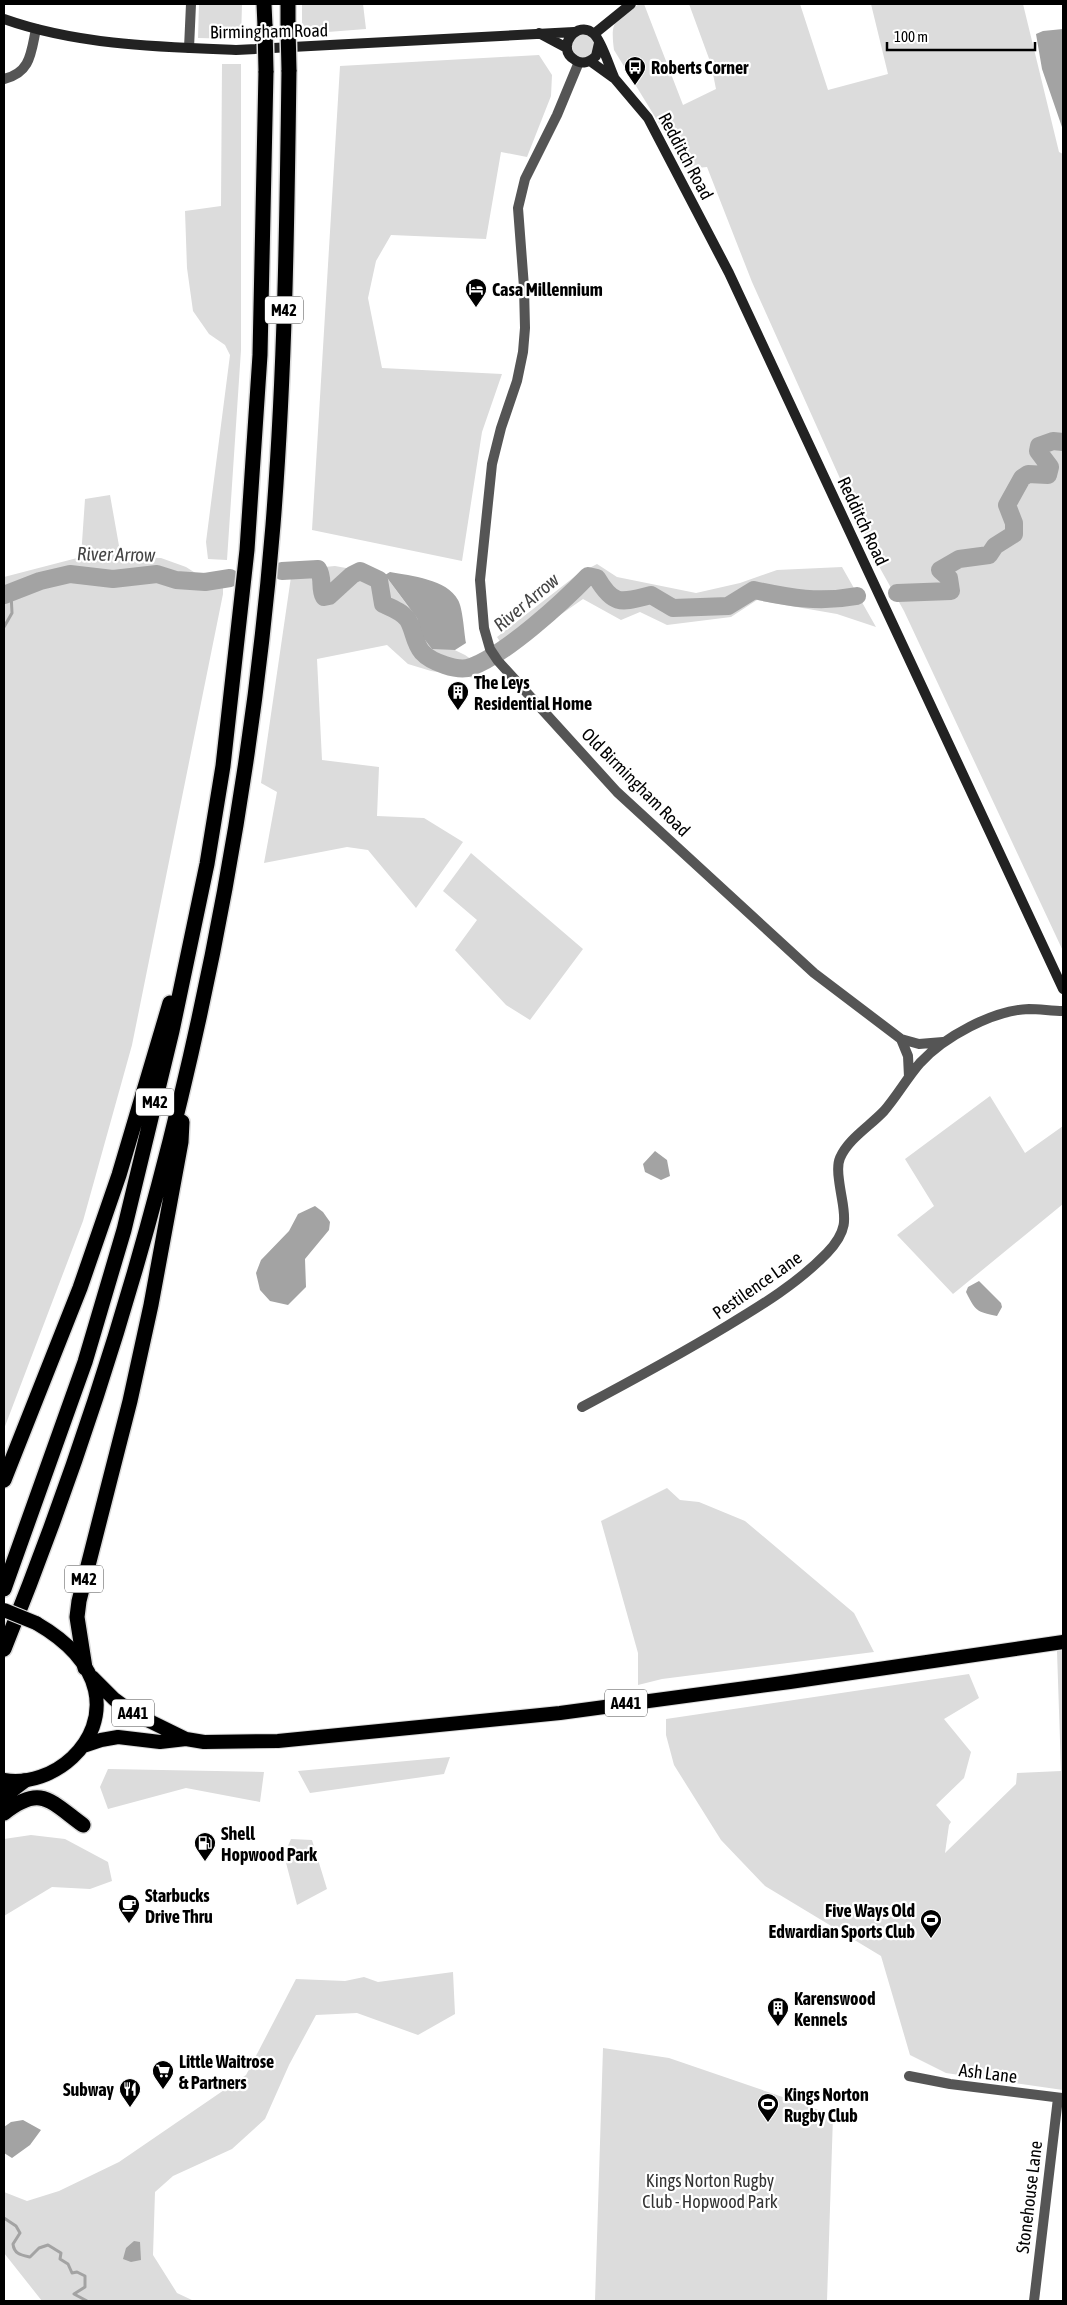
<svg xmlns="http://www.w3.org/2000/svg" width="1067" height="2305" viewBox="0 0 1067 2305" font-family="'Asap Condensed',sans-serif">
<style>
.green{fill:#dcdcdc}
.water{fill:#a3a3a3}
.lines{fill:none;stroke-linecap:round;stroke-linejoin:round}
.stream{stroke:#a3a3a3;stroke-width:3}
.river{stroke:#a3a3a3;stroke-width:18}
.trunk-casing{stroke:#dbdbdb;stroke-width:16}
.motorway-casing{stroke:#dbdbdb;stroke-width:18}
.minor{stroke:#555;stroke-width:10}
.secondary{stroke:#222;stroke-width:10}
.trunk{stroke:#000;stroke-width:14}
.motorway{stroke:#000;stroke-width:15}
.trunk-bridge-casing{stroke:#dbdbdb;stroke-width:16;stroke-linecap:butt}
.motorway-bridge-casing{stroke:#dbdbdb;stroke-width:18;stroke-linecap:butt}
.trunk-bridge{stroke:#000;stroke-width:14}
.motorway-bridge{stroke:#000;stroke-width:15}
.labels{text-anchor:middle;dominant-baseline:central;stroke-width:4.5;stroke-linejoin:round;paint-order:stroke}
.shield{fill:#fff;stroke:#4c4c4c;stroke-width:1}
.shield-label{font-size:16px;font-weight:bold;fill:#000}
.street-label{font-size:18px;fill:#000;stroke:#fff}
.poi-label{font-size:18px;font-weight:bold;fill:#000;stroke:#fff;text-anchor:start}
.park-label{font-size:18px;fill:#333;stroke:#fff}
.water-label{font-size:19px;font-style:italic;fill:#444;stroke:#fff}
</style>
<rect width="100%" height="100%" fill="#fff"/>
<path class="green" d="M199,4h43l-1,35 -43,-1z
M302,4h61l3,25 -64,5z
M639,4h5l39,101 33,-16 -5,-25 -22,-60h111l28,86 60,-16 -17,-70h152l36,148 4,2v797l-159,-340 -23,-41 -129,-288 -45,-115 -20,2 -73,-119c-4,-30 1,-30 25,-46z
M583,32l11,7 2,12 -11,9 -12,-5c-3,-14 -2,-16 10,-23z
M539,55l13,20 -1,21 -24,61 -26,-5 -15,87 -95,-4 -15,26 -8,37 14,70 120,6 -20,58 -20,129 -150,-31 28,-464z
M222,64h19v286l-14,210 -19,-1 -2,-17 24,-187 -5,-10 -16,-11 -16,-23 -6,-43 -2,-57 36,-5z
M110,495l11,62 40,1 25,9 11,7 26,1v19l-91,451 -49,176 -79,208v-852l77,-20 4,-58z
M597,564l20,13 79,16 44,-10 37,-13 65,-3 34,60 -39,-13 -80,-14 -26,17 -64,8 -27,-13 -19,8 -38,-21 -76,53 -10,-15 81,-63z
M335,566l50,9 47,64 33,16 19,13 -9,10 -44,-7 -23,-7 -21,-19 -70,14 5,101 57,7 -2,49 47,2 39,24 -47,66 -48,-58 -21,-3 -83,16 13,-71 -16,-9 31,-213z
M471,853l112,96 -53,71 -24,-15 -51,-55 22,-30 -34,-29z
M990,1096l35,57 38,-27v78l-110,90 -56,-59 37,-29 -29,-47z
M667,1488l13,12 19,2 46,19 109,92 20,39 -212,27 -24,6v-32l-37,-132z
M1063,1650v440l-117,-17 -36,-18 -29,-99 -116,-70 -44,-46 -47,-75 -8,-30v-16l303,-45 10,24 -35,21 27,33 -7,26 -28,27 15,17 -2,3 -4,28 71,-69 1,-11 44,-2 -4,-120z
M450,1757l-6,17 -134,19 -12,-22z
M108,1769l156,3 -4,30 -74,-14 -78,21 -8,-22z
M31,1835l34,4 43,23 4,19 -22,8 -38,-2 -48,29v-77z
M291,1839l21,1 15,49 -30,16 -13,-50z
M453,1972l2,42 -37,21 -61,-22 -41,2 -27,50 -24,54 -33,30 -59,27 -18,16 -2,63 24,38 17,8h-152l-38,-48v-61l23,9 32,-10 60,-29 127,-87 50,-96 49,2 19,-4 14,5z
M603,2048l66,10 137,47 27,11 -6,185h-232z"/>
<path class="water" d="M1063,29v101l-21,-61 -6,-35 7,-3z
M390,572c21,4 57,7 68,28 5,9 6,32 8,43l-11,7 -23,-1 -10,-13 -5,-18 -32,-43z
M655,1151l12,9 3,16 -9,4 -16,-8 -2,-8z
M315,1206l8,6 7,10 -1,8 -24,29 1,28 -18,18 -18,-4 -10,-11 -4,-17 5,-13 28,-29 9,-17z
M979,1281l22,22 1,4 -5,9c-21,-4 -22,-6 -31,-24l2,-5z
M23,2120l18,10 -11,15 -18,13 -8,-5v-26l7,-5z
M134,2241l6,1 1,18 -10,2 -8,-3 3,-11z"/>
<g class="lines">
<path class="stream" d="M4,627l8,-14 -1,-20
M4,2218l12,8 4,7 -7,11c1,10 8,11 17,13l9,-9 9,-3 13,8 -1,6 8,5 4,9 5,-1 8,4v11l-11,7 13,7"/>
<path class="river" d="M282,571l36,-2c6,9 1,19 6,28l5,-1 23,-21 8,-4 19,9 4,24c9,4 20,8 25,16 6,10 6,23 14,32 9,10 36,20 49,15 34,-12 92,-65 117,-91l9,2c17,29 25,24 54,17l22,13 55,-2 26,-16c37,8 65,13 103,6
M897,593l54,-2 -2,-13 -9,-8 19,-11 30,-4 6,-9 19,-12v-11l-7,-18 15,-27 6,-4 20,1 2,-8 -12,-16 1,-5 14,-5 10,1
M4,595l36,-14 30,-7 43,5 44,-5 19,6 29,2 25,-4"/>
<g class="trunk-casing">
<path id="trunk" d="M92,1677l22,22 19,14 53,26
M83,1746l18,-6 17,-3 42,5 26,-3 18,3 74,-1 282,-28 230,-31 273,-40
M4,1780c49,8 103,-38 91,-90 -7,-30 -33,-52 -59,-67"/>
</g>
<g class="motorway-casing">
<path id="motorway" d="M264,4l1,22
M288,4v23
M4,1480l76,-192 39,-113 51,-172
M4,1589l81,-227 39,-132 48,-199 35,-167 16,-98 24,-216 13,-195 6,-284
M4,1649c144,-355 238,-742 269,-1124 12,-151 14,-303 16,-455
M85,1668l-8,-51 2,-16 51,-200 21,-96 30,-163 1,-20
M4,1796l20,-15
M4,1813c37,-29 46,-12 79,12"/>
</g>
<path class="minor" d="M189,48l2,-44
M579,62l-22,53 -32,64 -7,29 6,79 1,41 -2,24 -6,29 -16,47 -9,36 -12,116 4,48 6,21 8,12 119,131 197,181 87,66 18,5 24,-2
M4,79c27,-6 27,-27 32,-50
M901,1039l7,17 1,21
M582,1407c49,-26 97,-52 145,-81 35,-21 71,-43 100,-73 26,-27 16,-40 12,-73 -1,-7 -2,-15 1,-22 8,-19 30,-32 44,-47 13,-15 23,-33 36,-48 24,-26 73,-53 109,-54 11,0 23,2 34,2
M909,2076l41,8 112,14
M1034,2301l24,-203"/>
<path class="secondary" d="M4,19c73,26 155,28 232,31l338,-18
M539,33l28,15
M594,34l37,-30
M599,43l-3,13c-6,6 -14,9 -21,4 -21,-12 3,-42 19,-26 8,8 15,32 20,43
M590,61l25,18 33,39 81,155 334,716"/>
<use href="#trunk" class="trunk"/>
<use href="#motorway" class="motorway"/>
<g class="trunk-bridge-casing">
<path id="trunk-bridge" d="M4,1610l32,13"/>
</g>
<g class="motorway-bridge-casing">
<path id="motorway-bridge" d="M265,26l1,45
M288,27l1,43"/>
</g>
<use href="#trunk-bridge" class="trunk-bridge"/>
<use href="#motorway-bridge" class="motorway-bridge"/>
</g>
<defs>
<g id="bus-pin" transform="scale(1.125)"><path d="M0 17L-7.5 6A9.5 9.5 0 1 1 7.5 6Z" fill="#000" stroke="#fff"/><path d="M-5-6H5V4H4V6H2V4H-2V6H-4V4H-5ZM-3.5-4V0h7V-4ZM-3.5 1.2v1.5H-2V1.2ZM2 1.2v1.5H3.5V1.2Z" fill="#fff"/></g>
<g id="hotel-pin" transform="scale(1.125)"><path d="M0 17L-7.5 6A9.5 9.5 0 1 1 7.5 6Z" fill="#000" stroke="#fff"/><path d="M-6-4.5h1.5V1H6V5H4.5V3h-9V5H-6ZM-4 0a1.8 1.8 0 1 1 3.6 0ZM.5 0V-2.5h3Q6-2.5 6 0Z" fill="#fff"/></g>
<g id="building-pin" transform="scale(1.125)"><path d="M0 17L-7.5 6A9.5 9.5 0 1 1 7.5 6Z" fill="#000" stroke="#fff"/><path d="M-4-6H4V6H1V3H-1V6H-4ZM-2.5-4.3h1.7v1.8h-1.7ZM.8-4.3h1.7v1.8H.8ZM-2.5-1h1.7V.8h-1.7ZM.8-1h1.7V.8H.8Z" fill="#fff"/></g>
<g id="fuel-pin" transform="scale(1.125)"><path d="M0 17L-7.5 6A9.5 9.5 0 1 1 7.5 6Z" fill="#000" stroke="#fff"/><path d="M-5.5-6h7V0h2V4h1.3V-2.5L3-4.5l.8-.8L6-3V5H2.5V1h-1V6h-7ZM-4.2-4.7v3.2H.2V-4.7Z" fill="#fff"/></g>
<g id="cafe-pin" transform="scale(1.125)"><path d="M0 17L-7.5 6A9.5 9.5 0 1 1 7.5 6Z" fill="#000" stroke="#fff"/><path d="M-5.5-4.5H6V0H3Q3 3.5 0 3.5H-2.5Q-5.5 3.5-5.5 0ZM3-3.2v2h1.7v-2ZM-6 4.5H4V6H-6Z" fill="#fff"/></g>
<g id="stadium-pin" transform="scale(1.125)"><path d="M0 17L-7.5 6A9.5 9.5 0 1 1 7.5 6Z" fill="#000" stroke="#fff"/><path d="M0-5a6.5 5 0 1 0 0 10a6.5 5 0 1 0 0-10ZM-3.5-1.8h7v3.6h-7Z" fill="#fff"/></g>
<g id="supermarket-pin" transform="scale(1.125)"><path d="M0 17L-7.5 6A9.5 9.5 0 1 1 7.5 6Z" fill="#000" stroke="#fff"/><path d="M-6-5.5h2.5l.6 2H6L4.5 2H-2.5L-4.4-4H-6ZM-1.5 3.2a1.3 1.3 0 1 0 .1 0ZM3 3.2a1.3 1.3 0 1 0 .1 0Z" fill="#fff"/></g>
<g id="restaurant-pin" transform="scale(1.125)"><path d="M0 17L-7.5 6A9.5 9.5 0 1 1 7.5 6Z" fill="#000" stroke="#fff"/><path d="M-5-6h1v4h1v-4h1v4h1v-4h1v5L-1.5 .5V6h-2V.5L-5-1ZM5-6V6H3V1.5H1.5Q1.5-4 5-6Z" fill="#fff"/></g>
</defs>
<g fill-rule="evenodd">
<use href="#bus-pin" x="635" y="67"/>
<use href="#hotel-pin" x="476" y="289"/>
<use href="#building-pin" x="458" y="692"/>
<use href="#fuel-pin" x="205" y="1843"/>
<use href="#cafe-pin" x="129" y="1905"/>
<use href="#stadium-pin" x="931" y="1920"/>
<use href="#building-pin" x="778" y="2008"/>
<use href="#supermarket-pin" x="163" y="2071"/>
<use href="#restaurant-pin" x="130" y="2089"/>
<use href="#stadium-pin" x="768" y="2104"/>
</g>
<g class="labels">
<g class="shield">
<rect x="265" y="296.5" width="38" height="27" rx="4"/>
<rect x="136" y="1088.5" width="38" height="27" rx="4"/>
<rect x="65" y="1565.5" width="38" height="27" rx="4"/>
<rect x="605" y="1689.5" width="42" height="27" rx="4"/>
<rect x="112" y="1699.5" width="42" height="27" rx="4"/>
</g>
<g class="shield-label">
<text x="284" y="310">M42</text>
<text x="155" y="1102">M42</text>
<text x="84" y="1579">M42</text>
<text x="626" y="1703">A441</text>
<text x="133" y="1713">A441</text>
</g>
<g class="street-label">
<text transform="translate(269 31) rotate(-1)">Birmingham Road</text>
<text transform="translate(686 156) rotate(62)">Redditch Road</text>
<text transform="translate(863 521) rotate(65)">Redditch Road</text>
<text transform="translate(636 782) rotate(45)">Old Birmingham Road</text>
<text transform="translate(757 1285) rotate(-35)">Pestilence Lane</text>
<text transform="translate(988 2073) rotate(7)">Ash Lane</text>
<text transform="translate(1029 2197) rotate(-83)">Stonehouse Lane</text>
</g>
<g class="poi-label">
<text x="651" y="67">Roberts Corner</text>
<text x="492" y="289">Casa Millennium</text>
<text x="474" y="682">The Leys<tspan x="474" dy="21">Residential Home</tspan></text>
<text x="221" y="1833">Shell<tspan x="221" dy="21">Hopwood Park</tspan></text>
<text x="145" y="1895">Starbucks<tspan x="145" dy="21">Drive Thru</tspan></text>
<text x="915" y="1910" text-anchor="end">Five Ways Old<tspan x="915" dy="21">Edwardian Sports Club</tspan></text>
<text x="794" y="1998">Karenswood<tspan x="794" dy="21">Kennels</tspan></text>
<text x="179" y="2061">Little Waitrose<tspan x="179" dy="21">&amp; Partners</tspan></text>
<text x="114" y="2089" text-anchor="end">Subway</text>
<text x="784" y="2094">Kings Norton<tspan x="784" dy="21">Rugby Club</tspan></text>
</g>
<g class="park-label">
<text x="710" y="2180">Kings Norton Rugby<tspan x="710" dy="21">Club - Hopwood Park</tspan></text>
</g>
<g class="water-label">
<text transform="translate(116 554) rotate(1)">River Arrow</text>
<text transform="translate(526 602) rotate(-40)">River Arrow</text>
</g>
</g>
<rect width="1067" height="2305" fill="none" stroke="#000000" stroke-width="10"/>
<path d="M887 42v8h148v-8" fill="none" stroke="#000000" stroke-width="2.5"/>
<text x="894" y="42" font-size="15" fill="#000000" stroke="#ffffff" stroke-width="4" paint-order="stroke">100 m</text>
</svg>
